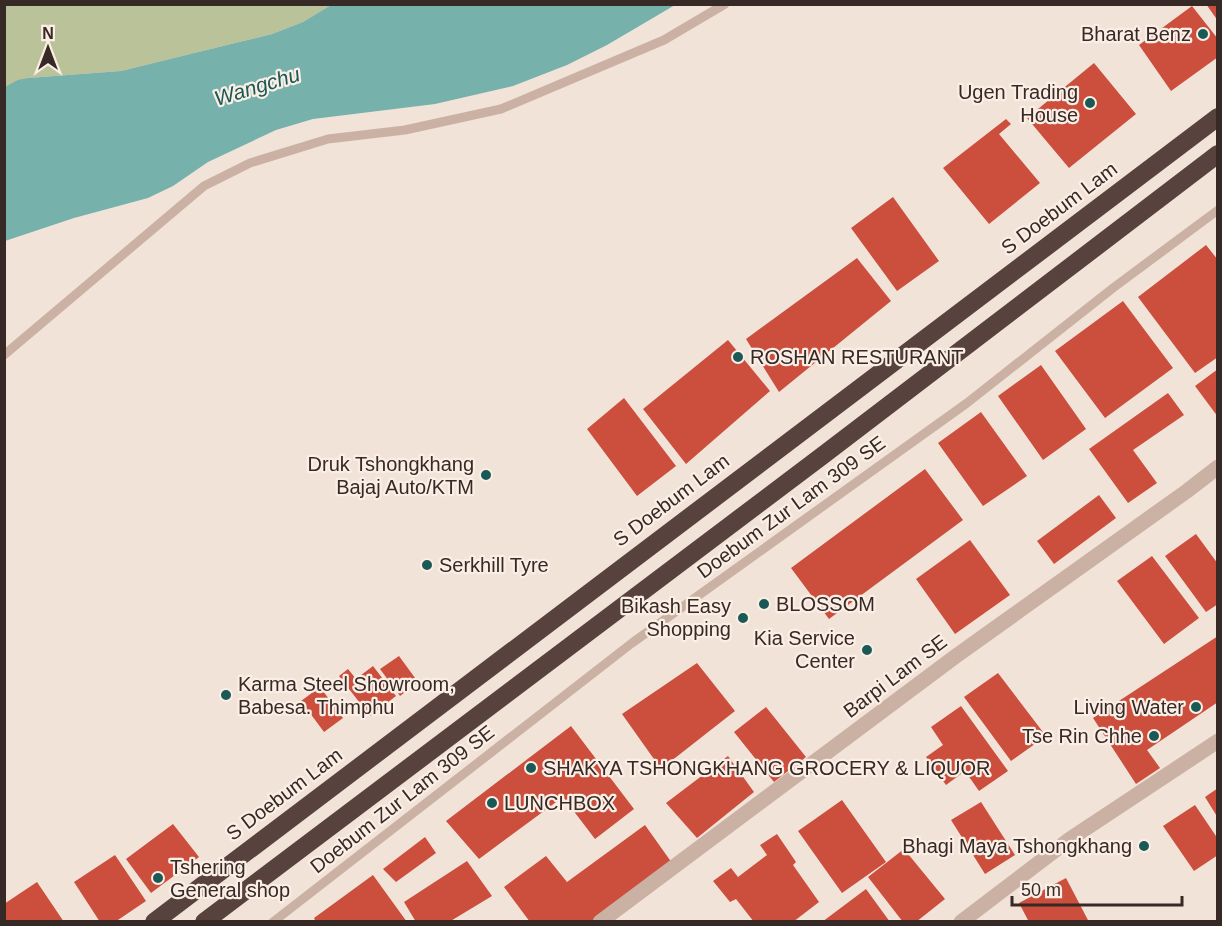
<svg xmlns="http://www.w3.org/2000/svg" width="1222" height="926" viewBox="0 0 1222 926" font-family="Helvetica,sans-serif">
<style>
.green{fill:#b9c298}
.water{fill:#76b1ac}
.building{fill:#cc4e3d}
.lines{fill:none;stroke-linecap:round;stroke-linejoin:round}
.lane{stroke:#cbb1a4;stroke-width:9}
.street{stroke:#cbb1a4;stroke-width:15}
.highway{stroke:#57423d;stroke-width:18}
.poi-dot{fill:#1a5956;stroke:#faeee5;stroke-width:2}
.labels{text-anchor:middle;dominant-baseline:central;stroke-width:4.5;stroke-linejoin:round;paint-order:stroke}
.poi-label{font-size:20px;fill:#362926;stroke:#faeee5;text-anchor:end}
.street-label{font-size:20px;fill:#362926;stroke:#faeee5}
.water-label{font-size:21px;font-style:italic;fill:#1a5956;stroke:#faeee5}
</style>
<rect width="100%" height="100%" fill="#f2e3d9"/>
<path class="green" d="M4,5h327l-28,17 -31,12 -37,9 -114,28 -93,7 -23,9z"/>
<path class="water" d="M331,5h344l-68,40 -40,20 -54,21 -78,18 -122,15 -37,11 -68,32 -35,24 -25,12 -74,20 -69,23v-154l13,-7 10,-2 93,-7 114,-28 37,-9 31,-12z"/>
<path class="building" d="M1206,4h12v17z
M1192,6l26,33v18l-47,34 -32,-46z
M1094,63l42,51 -67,54 -42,-50z
M1006,119l5,5 -12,10 41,49 -51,41 -46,-56z
M893,197l46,64 -42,30 -46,-63z
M1206,245l12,15v97l-23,16 -57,-76z
M857,258l34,43 -112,91 -33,-53z
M1123,301l50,67 -68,50 -50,-67z
M728,340l42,51 -84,73 -43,-55z
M1041,365l45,64 -43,31 -45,-64z
M1218,369v48l-23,-31z
M1168,393l16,22 -51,35 24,33 -29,20 -39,-54z
M624,398l52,68 -39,30 -50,-67z
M981,412l46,64 -44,30 -45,-63z
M925,469l38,51 -134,99 -38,-51z
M1099,495l17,23 -62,46 -17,-23z
M1196,534l22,30v40l-12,8 -41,-56z
M970,540l40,55 -55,39 -39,-55z
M1152,556l47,62 -35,26 -47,-63z
M1218,636v66l-71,48 13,18 -24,16 -43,-66z
M399,656l19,26 -18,14 -20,-27z
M697,663l38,48 -74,58 -39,-55z
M373,666l23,30 -26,20 -31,-40 9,-7 8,10z
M998,673l48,63 -35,25 -47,-64z
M320,687l23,31 -19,14 -23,-31z
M961,706l47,65 -29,20 -14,-20 -19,14 -20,-28 17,-12 -12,-18z
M766,707l40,50 -32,25 -40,-50z
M571,726l63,83 -39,30 -32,-42 -84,62 -33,-38z
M728,756l26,36 -57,46 -31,-35z
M1218,788v30l-13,-21z
M842,800l44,62 -44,31 -44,-62z
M981,802l34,53 -30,19 -34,-54z
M1195,805l23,34v16l-24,16 -31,-45z
M173,824l26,33 -48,36 -25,-34z
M645,825l27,38 -77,59h-65l-26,-35 42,-31 21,26z
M777,834l19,28 -3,3 26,37 -26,20h-39l-18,-23 -6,3 -17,-21 18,-13 7,9 29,-22 -7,-10z
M425,837l11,16 -40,29 -13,-13z
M904,849l41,50 -29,23h-13l-35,-45z
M115,855l31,46 -31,21h-15l-26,-40z
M467,861l25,35 -43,26h-33l-12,-20z
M373,875l34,47h-91l-2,-4z
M1066,878l23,44h-60l-10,-19z
M37,882l27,40h-60v-18z
M866,889l24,33h-68z"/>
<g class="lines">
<path class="lane" d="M4,355l200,-169 46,-23 78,-24 77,-9 96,-21 163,-69 61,-36
M273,922l359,-279 335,-240 146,-115 105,-78"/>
<path class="street" d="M600,922l356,-266 231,-165 31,-24
M961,922l109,-83 148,-98"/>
<path class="highway" d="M154,922l1064,-805
M204,922l618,-466 396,-302"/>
</g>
<g class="poi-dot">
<circle cx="1203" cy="34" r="6"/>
<circle cx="1090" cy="103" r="6"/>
<circle cx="738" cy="357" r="6"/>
<circle cx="486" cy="475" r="6"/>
<circle cx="427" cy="565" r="6"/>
<circle cx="764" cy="604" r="6"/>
<circle cx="743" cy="618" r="6"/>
<circle cx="867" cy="650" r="6"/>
<circle cx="226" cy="695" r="6"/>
<circle cx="1196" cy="707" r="6"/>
<circle cx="1154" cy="736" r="6"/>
<circle cx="531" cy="768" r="6"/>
<circle cx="492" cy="803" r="6"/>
<circle cx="1144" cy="846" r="6"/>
<circle cx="158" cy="878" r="6"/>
</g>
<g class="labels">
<g class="poi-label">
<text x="1191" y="34">Bharat Benz</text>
<text x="1078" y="92">Ugen Trading<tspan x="1078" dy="23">House</tspan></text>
<text x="750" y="357" text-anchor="start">ROSHAN RESTURANT</text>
<text x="474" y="464">Druk Tshongkhang<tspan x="474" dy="23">Bajaj Auto/KTM</tspan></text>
<text x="439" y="565" text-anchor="start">Serkhill Tyre</text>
<text x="776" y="604" text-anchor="start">BLOSSOM</text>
<text x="731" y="606">Bikash Easy<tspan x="731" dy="23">Shopping</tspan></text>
<text x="855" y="638">Kia Service<tspan x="855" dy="23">Center</tspan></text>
<text x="238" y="684" text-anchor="start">Karma Steel Showroom,<tspan x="238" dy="23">Babesa. Thimphu</tspan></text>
<text x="1184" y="707">Living Water</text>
<text x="1142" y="736">Tse Rin Chhe</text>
<text x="543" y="768" text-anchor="start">SHAKYA TSHONGKHANG GROCERY &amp; LIQUOR</text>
<text x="504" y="803" text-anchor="start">LUNCHBOX</text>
<text x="1132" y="846">Bhagi Maya Tshongkhang</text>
<text x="170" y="867" text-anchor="start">Tshering<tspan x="170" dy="23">General shop</tspan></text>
</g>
<g class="street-label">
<text transform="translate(1059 208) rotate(-37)">S Doebum Lam</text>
<text transform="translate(671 500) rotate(-37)">S Doebum Lam</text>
<text transform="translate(791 507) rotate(-36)">Doebum Zur Lam 309 SE</text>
<text transform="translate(895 676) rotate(-37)">Barpi Lam SE</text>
<text transform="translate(284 794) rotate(-37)">S Doebum Lam</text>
<text transform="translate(402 799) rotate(-38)">Doebum Zur Lam 309 SE</text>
</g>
<g class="water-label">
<text transform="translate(257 86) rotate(-17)">Wangchu</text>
</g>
</g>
<rect width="1222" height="926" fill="none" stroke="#362926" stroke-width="12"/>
<g transform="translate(48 48)" stroke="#faeee5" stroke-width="4.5" paint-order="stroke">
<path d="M0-4.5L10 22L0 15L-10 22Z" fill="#362926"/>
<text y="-9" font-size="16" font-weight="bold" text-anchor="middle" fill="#362926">N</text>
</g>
<path d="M1012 896v9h170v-9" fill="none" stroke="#362926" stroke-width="3"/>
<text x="1021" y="896" font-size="18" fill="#362926" stroke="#faeee5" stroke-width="4.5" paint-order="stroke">50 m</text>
</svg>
